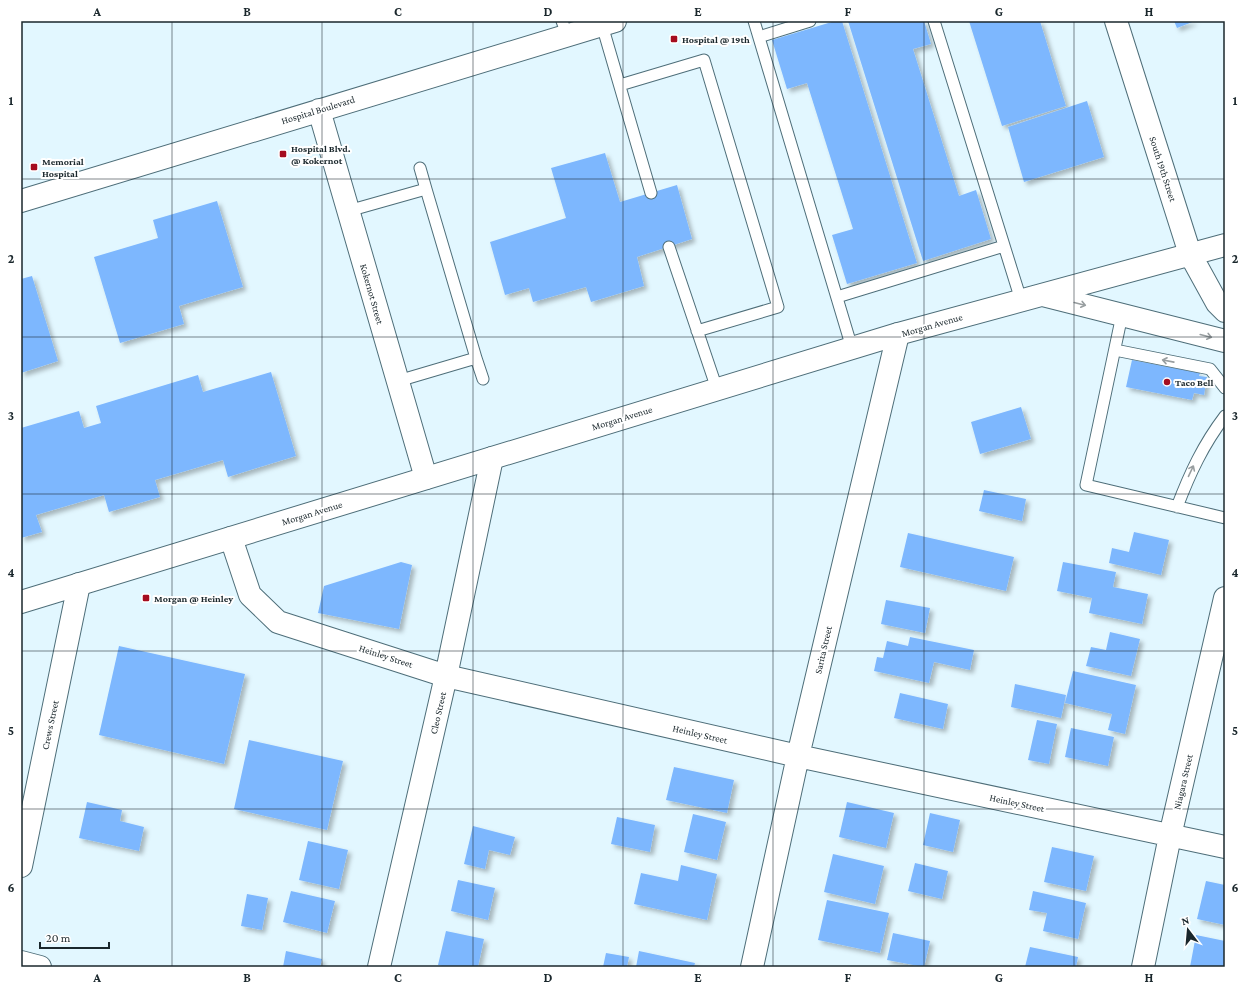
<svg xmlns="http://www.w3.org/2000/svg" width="1246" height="988" viewBox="0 0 1246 988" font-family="'Crimson Pro',serif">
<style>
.building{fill:#7db7fe;filter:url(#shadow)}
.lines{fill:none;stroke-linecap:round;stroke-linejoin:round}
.lane-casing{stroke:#4e6e79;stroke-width:13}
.street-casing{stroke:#4e6e79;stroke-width:24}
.secondary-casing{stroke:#4e6e79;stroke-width:24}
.lane{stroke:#fff;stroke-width:11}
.street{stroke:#fff;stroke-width:22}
.secondary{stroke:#fff;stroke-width:22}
.oneway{stroke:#989ea0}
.grid{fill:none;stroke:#1a272c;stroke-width:1;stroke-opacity:0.55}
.poi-dot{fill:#a50c1f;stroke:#fff;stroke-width:1.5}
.labels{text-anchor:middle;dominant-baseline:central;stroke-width:4;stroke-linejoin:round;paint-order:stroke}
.poi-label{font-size:10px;font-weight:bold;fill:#1a272c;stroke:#fff;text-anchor:start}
.street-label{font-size:10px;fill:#1a272c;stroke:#fff}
.neatline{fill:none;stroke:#1a272c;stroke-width:1.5}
.grid-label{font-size:13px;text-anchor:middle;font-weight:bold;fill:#1a272c}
</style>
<defs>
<filter id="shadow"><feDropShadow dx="3.5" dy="3.5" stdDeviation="2" flood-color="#0004"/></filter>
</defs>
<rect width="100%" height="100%" fill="#e2f7ff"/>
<path class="building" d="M835,21h7l75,242 -70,21 -15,-49 21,-6 -46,-146 -20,6 -15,-49z
M848,21h76l7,23 -18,5 46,147 17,-6 15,49 -68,22z
M969,21h71l26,85 -64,20z
M1174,21h21l-18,7z
M1087,101l17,56 -80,25 -16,-55z
M605,153l15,49 57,-17 15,54 -55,18 7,29 -53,16 -5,-15 -53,15 -4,-14 -24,7 -15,-53 76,-24 -15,-50z
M217,201l26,86 -64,19 5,18 -64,19 -26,-86 64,-19 -5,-18z
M32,276l26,85 -37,12v-94z
M1132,360l68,13 -1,3 8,1 -3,18 -10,-2 -2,7 -66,-13z
M271,372l25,84 -68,21 -5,-17 -68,20 5,17 -51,15 -5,-17 -68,20 6,17 -21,6v-110l58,-17 5,17 17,-5 -5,-17 102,-31 5,17z
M1021,407l10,32 -51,15 -9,-32z
M984,490l42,9 -4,22 -43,-10z
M1134,532l35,8 -8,35 -52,-12 3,-15 17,4z
M908,533l106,24 -8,34 -106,-24z
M401,562l11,3 -13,64 -81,-16 6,-27z
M1063,562l53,10 -3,15 35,7 -6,30 -53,-11 3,-15 -35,-7z
M886,600l44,8 -5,25 -44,-9z
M1110,632l30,7 -9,37 -45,-10 5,-19 15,3z
M910,637l64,13 -4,20 -36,-8 -5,21 -55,-12 3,-14 6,1 4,-17 21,5z
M119,646l126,28 -21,90 -125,-29z
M1073,671l63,14 -11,49 -17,-4 4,-16 -47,-11z
M1015,684l51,11 -5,23 -50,-11z
M900,693l48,11 -5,25 -49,-11z
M1037,720l20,4 -8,40 -21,-4z
M1071,728l43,9 -6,29 -43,-9z
M249,740l94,21 -16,69 -93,-21z
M674,767l60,13 -7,33 -61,-13z
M87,802l35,8 -2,11 24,6 -5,24 -60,-13z
M847,802l47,11 -8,35 -47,-11z
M930,813l30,7 -7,32 -30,-7z
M693,814l33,8 -9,38 -33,-8z
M617,817l38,8 -5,27 -39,-8z
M473,826l42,11 -5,18 -21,-5 -4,19 -21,-5z
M308,841l40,9 -9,39 -40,-9z
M1052,847l42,9 -8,35 -42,-9z
M833,854l51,12 -9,38 -51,-12z
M915,863l33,8 -6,28 -34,-8z
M681,865l36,9 -10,46 -73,-16 7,-31 37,8z
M458,880l37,8 -7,32 -37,-9z
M1206,881l19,4v40l-28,-6z
M291,891l44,10 -8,32 -44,-11z
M1033,891l53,12 -8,36 -35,-8 4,-18 -18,-3z
M247,894l21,4 -6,32 -21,-4z
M827,900l62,13 -9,40 -62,-13z
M446,931l38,8 -6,28h-32l-8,-2z
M893,933l37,8 -6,26 -37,-7z
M1196,935l29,6v26h-35z
M1030,947l48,10 -2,10h-51z
M286,951l36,8 -2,8h-37z
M639,951l56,12 -1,4h-58z
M606,953l23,4 -2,10h-24z"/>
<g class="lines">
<g class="lane-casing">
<path id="lane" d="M562,21l5,14
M754,21l98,327
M934,21l87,279
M602,25l49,168
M759,37l51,-16
M620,85l84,-25 74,247 -81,24
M420,168l6,21
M348,211l78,-22 50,169 -78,23
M669,247l48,142
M837,297l167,-51
M1122,315l-36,170 139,33
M1115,350l95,19 15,19
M476,358l7,21
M1177,507c13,-34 26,-62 48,-91"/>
</g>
<g class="street-casing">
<path id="street" d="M319,110l107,368
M21,201l594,-180
M231,538l19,57 28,27 168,54 352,80 427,91
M21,866l58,-282
M21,962l19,5
M379,967l67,-291 46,-218
M752,967l46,-211 100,-422
M1143,967l27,-131 55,-238"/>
</g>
<g class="secondary-casing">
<path id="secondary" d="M1116,21l74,233 27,49 8,8
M1043,295l182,46
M21,602l877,-268 327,-89"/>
</g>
<use href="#lane" class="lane"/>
<use href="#street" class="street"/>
<use href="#secondary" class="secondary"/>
</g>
<defs><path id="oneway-shaft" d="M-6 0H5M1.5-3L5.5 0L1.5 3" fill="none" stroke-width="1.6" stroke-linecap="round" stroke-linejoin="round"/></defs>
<g class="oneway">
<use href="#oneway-shaft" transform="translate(1080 304) rotate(14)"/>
<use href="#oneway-shaft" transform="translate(1206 336) rotate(14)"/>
<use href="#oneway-shaft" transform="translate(1168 361) rotate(-169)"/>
<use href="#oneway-shaft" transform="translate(1191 471) rotate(-65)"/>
</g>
<path class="grid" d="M172,21v946M322,21v946M473,21v946M623,21v946M773,21v946M924,21v946M1074,21v946M21,179h1204M21,337h1204M21,494h1204M21,651h1204M21,809h1204"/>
<g class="poi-dot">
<rect x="670" y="35" width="8" height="8" rx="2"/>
<rect x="279" y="150" width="8" height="8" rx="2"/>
<rect x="30" y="163" width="8" height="8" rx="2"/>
<circle cx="1167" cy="382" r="4"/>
<rect x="142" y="594" width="8" height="8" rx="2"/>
</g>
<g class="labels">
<g class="poi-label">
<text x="682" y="39">Hospital @ 19th</text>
<text x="291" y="148">Hospital Blvd.<tspan x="291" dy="12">@ Kokernot</tspan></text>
<text x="42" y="161">Memorial<tspan x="42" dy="12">Hospital</tspan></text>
<text x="1175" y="382">Taco Bell</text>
<text x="154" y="598">Morgan @ Heinley</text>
</g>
<g class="street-label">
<text transform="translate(318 110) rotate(-17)">Hospital Boulevard</text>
<text transform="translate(1163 169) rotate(72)">South 19th Street</text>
<text transform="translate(372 294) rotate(74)">Kokernot Street</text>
<text transform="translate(932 325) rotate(-16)">Morgan Avenue</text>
<text transform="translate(622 418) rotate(-17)">Morgan Avenue</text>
<text transform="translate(312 513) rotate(-17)">Morgan Avenue</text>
<text transform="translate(823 650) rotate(-77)">Sarita Street</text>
<text transform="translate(386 656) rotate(18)">Heinley Street</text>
<text transform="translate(438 713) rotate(-77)">Cleo Street</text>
<text transform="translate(50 725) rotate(-78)">Crews Street</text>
<text transform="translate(700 734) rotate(13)">Heinley Street</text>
<text transform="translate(1183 782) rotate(-77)">Niagara Street</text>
<text transform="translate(1017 803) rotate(12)">Heinley Street</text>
</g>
</g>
<rect width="1246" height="988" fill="none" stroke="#ffffff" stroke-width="44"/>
<g transform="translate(1188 930) rotate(344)" stroke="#ffffff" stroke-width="3" paint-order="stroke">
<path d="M0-3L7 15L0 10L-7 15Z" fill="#1a272c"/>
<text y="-6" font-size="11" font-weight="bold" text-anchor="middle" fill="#1a272c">N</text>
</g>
<path d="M40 942v6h69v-6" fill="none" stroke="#1a272c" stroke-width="2"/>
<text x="46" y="942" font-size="12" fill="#1a272c" stroke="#ffffff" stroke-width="3" paint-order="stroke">20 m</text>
<rect x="22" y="22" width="1202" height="944" class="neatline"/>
<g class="grid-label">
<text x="97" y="16">A</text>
<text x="247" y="16">B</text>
<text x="398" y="16">C</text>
<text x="548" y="16">D</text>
<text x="698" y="16">E</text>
<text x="848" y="16">F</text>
<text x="999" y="16">G</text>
<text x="1149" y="16">H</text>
<text x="11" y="105">1</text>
<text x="1235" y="105">1</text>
<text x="11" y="263">2</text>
<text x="1235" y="263">2</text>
<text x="11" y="420">3</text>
<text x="1235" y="420">3</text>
<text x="11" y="577">4</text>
<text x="1235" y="577">4</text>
<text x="11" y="735">5</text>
<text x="1235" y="735">5</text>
<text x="11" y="892">6</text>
<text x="1235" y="892">6</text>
<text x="97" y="982">A</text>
<text x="247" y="982">B</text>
<text x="398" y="982">C</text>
<text x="548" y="982">D</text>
<text x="698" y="982">E</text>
<text x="848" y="982">F</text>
<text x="999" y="982">G</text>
<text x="1149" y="982">H</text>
</g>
</svg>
